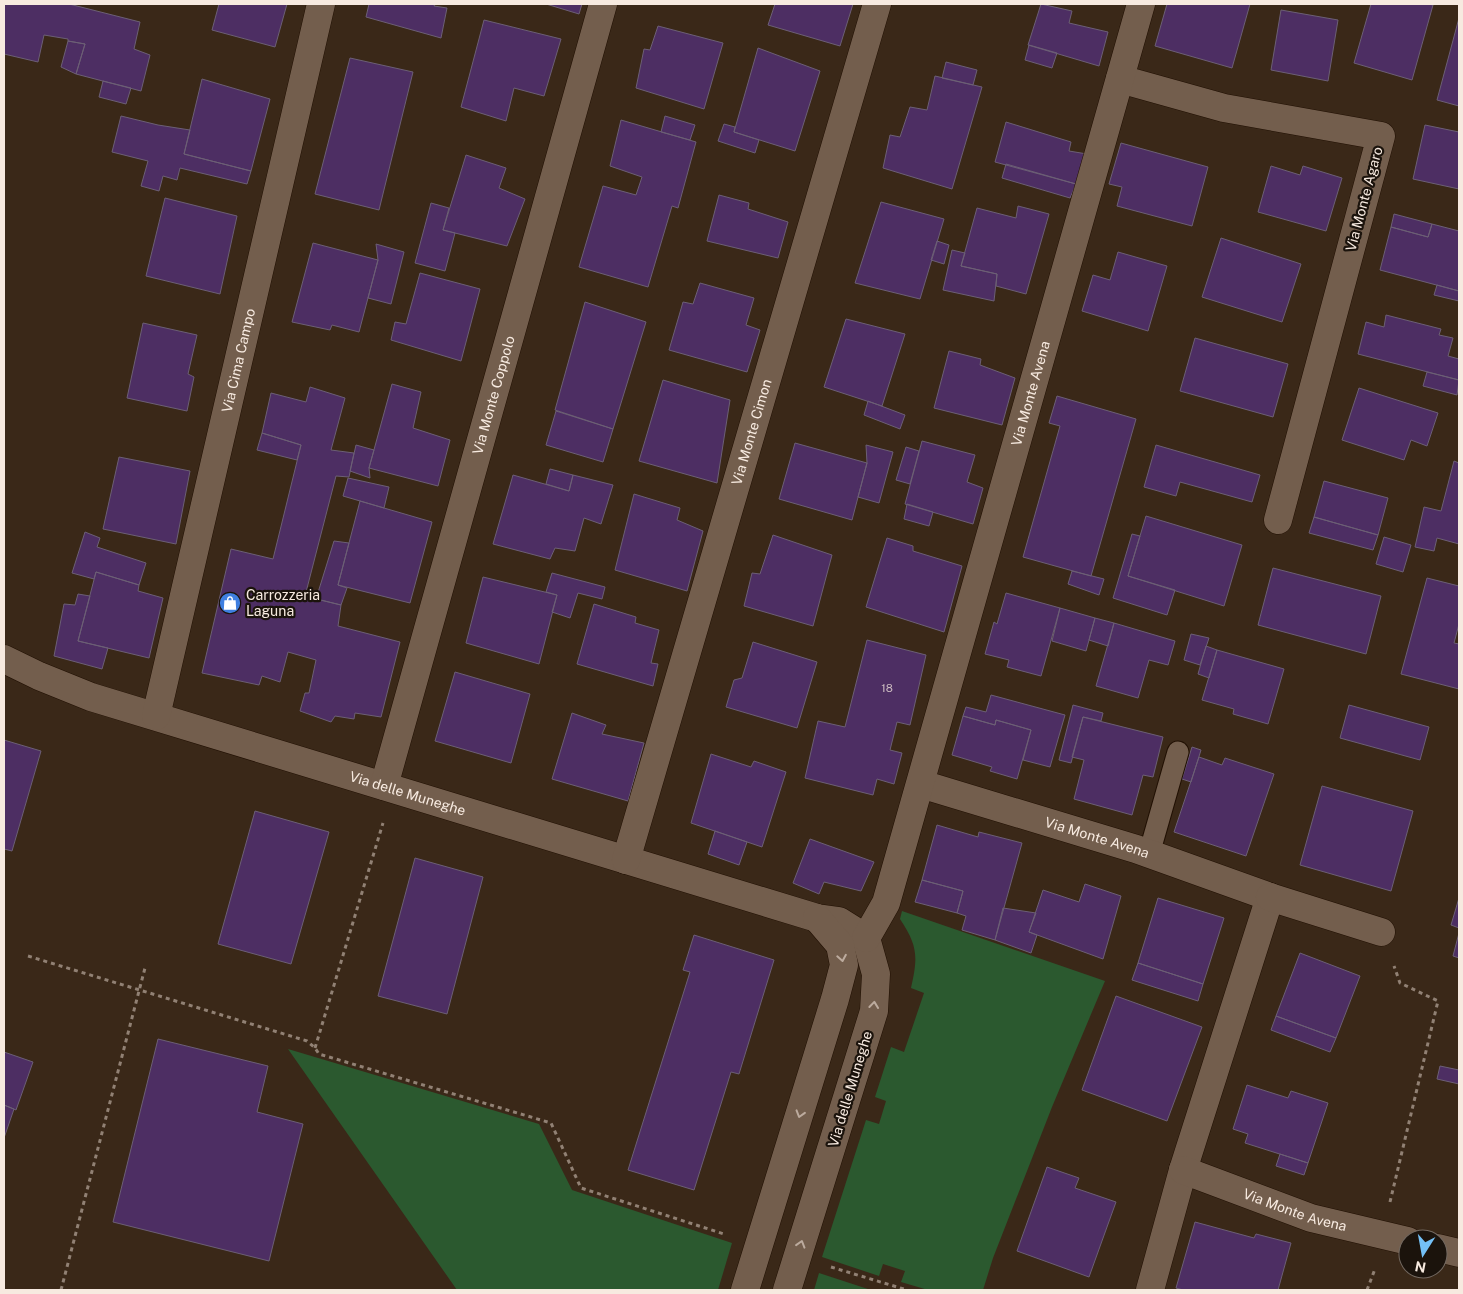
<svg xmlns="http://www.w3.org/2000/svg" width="1463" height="1294" viewBox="0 0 1463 1294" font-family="'Public Sans',sans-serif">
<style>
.green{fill:#2b592f}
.building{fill:#4d2e63;stroke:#6c5f75}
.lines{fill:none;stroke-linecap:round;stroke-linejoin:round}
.service-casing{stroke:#211003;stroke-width:23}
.minor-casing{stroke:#211003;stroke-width:29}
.path{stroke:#918174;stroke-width:3;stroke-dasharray:4 4;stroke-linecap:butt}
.service{stroke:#735e4d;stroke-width:21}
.minor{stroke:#735e4d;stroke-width:28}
.oneway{stroke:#bcab9e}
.labels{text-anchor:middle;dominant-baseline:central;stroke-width:4.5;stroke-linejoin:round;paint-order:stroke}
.number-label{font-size:11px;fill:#ccbbc1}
.street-label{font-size:14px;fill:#f7eae0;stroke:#1b130c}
.poi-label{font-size:14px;fill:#f7eae0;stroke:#1b130c;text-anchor:start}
</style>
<rect width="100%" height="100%" fill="#3a2818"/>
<path class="green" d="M902,911l203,70 -53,126 -59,151 -10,32h-55l-27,-8 4,-11 -22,-7 -4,12 -57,-19 44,-137 13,4 7,-23 -11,-4 16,-50 13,5 20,-59 -13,-5c7,-31 7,-42 -11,-69z
M288,1049l251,75 33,66 160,53 -14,47h-261z
M819,1273l52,17h-57z"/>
<path class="building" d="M4,4h65l71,18 -6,27 16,6 -9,36 -65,-17 9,-30 -17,-3v-2l-24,-4 -6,27 -34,-8z
M219,4h68l-12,43 -63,-17z
M369,4h66l-1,2 13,2 -6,30 -75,-21z
M546,4h36l-3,10z
M775,4h78l-13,42 -72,-21z
M1041,4l31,7 -3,12 39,9 -9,34 -71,-21z
M1167,4h83l-18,64 -77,-22z
M1371,4h57l5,1 -21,75 -58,-17z
M1281,10l57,10 -10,61 -57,-11z
M1459,18v88l-22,-6z
M484,20l77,19 -17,57 -30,-8 -8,33 -45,-14z
M658,26l65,17 -19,66 -68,-21 8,-39 6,1z
M68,41l17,3 -9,30 -15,-7z
M1029,45l28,8 -5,15 -27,-8z
M758,48l62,23 -25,80 -61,-19z
M350,58l63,14 -34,138 -64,-16z
M946,62l31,8 -4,15 -31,-7z
M935,76l47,11 -30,102 -69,-21 7,-33 10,2 10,-30 17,3z
M202,79l68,20 -19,72 -67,-17z
M103,81l28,7 -5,16 -27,-7z
M121,116l37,9 32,5 -6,24 67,17 -4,13 -67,-16 -3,12 -14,-4 -4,15 -18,-5 7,-25 -36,-9z
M665,116l30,9 -5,15 -29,-8z
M621,120l75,22 -18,66 -6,-2 -24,81 -69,-20 24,-81 33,9 6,-18 -32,-11z
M1006,122l65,20 -2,9 18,3 -11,30 -81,-22z
M724,124l11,3 -1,5 25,8 -4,13 -37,-12z
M1425,125l34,7v57l-46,-10z
M1121,143l87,24 -16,59 -75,-20 5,-19 -13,-3z
M466,155l40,13 -7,20 26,11 -18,47 -64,-16z
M1006,164l70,20 -6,14 -68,-20z
M1271,166l29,9 3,-9 39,12 -16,53 -68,-19z
M719,195l30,8 -1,6 40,13 -10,36 -71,-17z
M165,198l72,18 -17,78 -74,-18z
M881,202l63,17 -24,80 -65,-16z
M431,203l18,5 -6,22 12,3 -10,38 -30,-8z
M1018,206l31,8 -23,80 -30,-8 1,-12 -36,-8 16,-58 39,10z
M1394,214l38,10 -4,13 -37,-10z
M1432,224l27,7v60l-79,-21 11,-43 37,10z
M1221,238l80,26 -19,58 -80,-25z
M937,241l12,4 -5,19 -13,-4z
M313,243l65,17 -19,72 -27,-7 -2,5 -38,-8z
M376,244l28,8 -13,52 -23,-6 10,-38z
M952,250l13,3 -4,13 36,8 -3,27 -51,-11z
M1118,252l49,14 -19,65 -66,-20 11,-36 17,5z
M420,273l60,16 -19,72 -70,-21 4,-18 11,2z
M700,283l54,15 -8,27 14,5 -13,42 -78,-22 14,-48 10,2z
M1437,285l22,6v10l-25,-6z
M585,302l61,20 -33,107 -58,-19z
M1386,315l55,14 -2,6 14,3 -5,18 11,3v21l-101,-26 8,-32 18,5z
M846,319l59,15 -23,72 -58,-19z
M143,323l54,12 -9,39 6,3 -7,34 -60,-13z
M1195,338l93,26 -15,53 -93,-26z
M949,351l32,8 -1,6 35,13 -13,47 -68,-17z
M1427,372l32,8 -2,15 -34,-9z
M663,380l67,20 -13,83 -78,-22z
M392,384l29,8 -8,36 37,12 -12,46 -69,-18z
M310,387l35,11 -14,52 23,3 -5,24 -13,-1 -31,120 36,9 -3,21 62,16 -19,75 -26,-4 -1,6 -19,-3 -4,6 -31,-11 5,-18h4l7,-33 -28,-8 -8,30 -18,-6 -3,9 -57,-12 29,-124 42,10 28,-114 -39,-12 9,-40 35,9z
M1359,388l79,25 -11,33 -16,-6 -7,20 -62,-20z
M1057,396l79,23 -45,157 -68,-19 37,-131 -11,-3z
M868,401l37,14 -5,14 -36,-14z
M556,411l57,18 -10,33 -57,-17z
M262,433l39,12 -4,15 -40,-10z
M922,441l53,14 -8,27 16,6 -10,36 -68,-20z
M795,443l72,20 -15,57 -73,-21z
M356,445l18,5 -5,18 1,10 -20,-7z
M866,445l27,7 -14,51 -21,-6 9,-34z
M1156,445l104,30 -8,27 -72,-20 -4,14 -32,-9z
M906,447l13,4 -9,33 -14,-4z
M119,457l71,14 -14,73 -73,-15z
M1454,461l5,2v81l-22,-6 -3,13 -19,-4 9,-40 17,4z
M550,469l23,6 -4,16 -23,-7z
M513,475l56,16 4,-16 40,10 -12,39 -17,-6 -9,33 -20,-3 -5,11 -57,-15z
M348,478l41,9 -5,21 -41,-12z
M1324,481l64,17 -10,37 -64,-18z
M634,494l46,14 -3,12 26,11 -16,60 -72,-21z
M360,501l72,21 -22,81 -72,-18z
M907,504l26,8 -4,14 -25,-7z
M1146,516l96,29 -18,61 -96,-30z
M1314,517l64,18 -5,15 -64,-17z
M85,532l15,6 -3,9 49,16 -7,22 -43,-13 -2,7 -22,-6z
M1132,534l8,2 -12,40 47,14 -8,25 -54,-17z
M773,535l59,20 -19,71 -69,-20 8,-33 8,1z
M1384,537l27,8 -8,27 -27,-8z
M887,538l26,8v5l49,15 -18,66 -78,-25z
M334,541l15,2 -11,42 9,3 -6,17 -25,-6z
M1273,568l108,28 -15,58 -108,-29z
M1072,571l32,8 -5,16 -31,-11z
M96,572l43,13 -1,6 25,7 -14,60 -71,-17z
M552,573l53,14 -3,12 -24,-6 -8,25 -18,-6 5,-17 -11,-3z
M483,577l74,18 -18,69 -73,-21z
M1427,578l32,8v38l-5,19 5,1v45l-58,-15z
M1006,593l54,15 -19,68 -34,-9 2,-7 -24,-6 9,-32 3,2z
M78,594l12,2 -12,45 30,7 -6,21 -48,-13 10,-52 11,1z
M594,604l42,13 -1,6 24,7 -8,33 7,1 -5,22 -76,-22z
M1060,608l35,10 -9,33 -34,-10z
M1095,618l19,5 -6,23 -19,-6z
M1114,623l61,18 -7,24 -19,-5 -11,38 -42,-12z
M1191,634l18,4 -9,27 -16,-5z
M867,640l59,15 -16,70 -13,-3 -7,28 12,3 -8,31 -17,-5 -4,16 -68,-17 13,-57 27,6z
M753,642l64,20 -20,66 -71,-21 8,-27 8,-2z
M1206,646l11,4 -8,28 -11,-4z
M1217,650l67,19 -16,55 -35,-10 1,-5 -32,-9z
M455,672l75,22 -19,69 -76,-22z
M991,695l74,20 -15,52 -27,-7 8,-30 -35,-10 -1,5 -32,-9 3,-9 20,5z
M1073,705l30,8 -2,8 -18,-4 -12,46 -12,-3z
M1349,705l80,22 -9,33 -80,-22z
M572,713l34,12 -4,9 42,9 -16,58 -76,-22z
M963,716l32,9 1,-5 35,10 -14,49 -27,-8 2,-4 -40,-12z
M1083,717l80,20 -10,40 -10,-2 -11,40 -58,-16 10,-39 -12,-3z
M4,740l37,11 -29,100 -8,-2z
M1192,747l9,3 -10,32 -9,-3z
M711,754l40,13 3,-6 32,11 -24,75 -71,-24z
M1199,757l23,8 3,-7 49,16 -28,82 -72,-24z
M1322,786l91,25 -22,80 -91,-26z
M255,811l74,21 -38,132 -73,-20z
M937,825l41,12 1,-5 43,11 -27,97 -33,-10 4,-14 -9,-3 6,-22 -41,-11z
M715,831l32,11 -8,23 -31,-11z
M810,839l64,23 -13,29 -37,-9 -5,12 -26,-11z
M415,858l68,19 -36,137 -69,-18z
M922,880l41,11 -6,22 -42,-11z
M1085,884l36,12 -18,63 -74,-27 14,-42 36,12z
M1158,898l66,20 -21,66 -65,-21z
M1459,898v30l-8,-3z
M1003,908l33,5 -7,19 8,3 -6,18 -36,-13z
M1459,933v25l-6,-2z
M694,935l80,25 -35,114 -8,-2 -37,118 -66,-20 62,-198 -7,-2z
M1300,953l60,23 -24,62 -60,-22z
M1138,963l65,21 -5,17 -66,-21z
M1116,996l86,31 -35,94 -85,-31z
M1276,1016l60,22 -6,14 -59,-22z
M158,1039l110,27 -11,46 46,12 -34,137 -156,-39z
M4,1052l29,10 -17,48 -12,-5z
M1440,1066l19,4v14l-22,-5z
M1247,1085l41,13 3,-7 37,12 -20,60 -63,-20 3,-9 -15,-5z
M4,1105l10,4 -10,29z
M1280,1154l28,9 -4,12 -28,-9z
M1047,1167l32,11 -4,10 41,14 -27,75 -72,-26z
M1195,1222l59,16 2,-4 35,9 -13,47h-95l-7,-2z"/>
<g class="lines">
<g class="service-casing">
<path id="service" d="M1149,854l29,-102"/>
</g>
<g class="minor-casing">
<g id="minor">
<path d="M1120,79l104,29 157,28 -103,384"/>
<path id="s1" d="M4,659l35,17 52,21 726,221 22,3 27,17 10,36 -2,37 -87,279"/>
<path id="s2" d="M156,716l165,-712"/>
<path id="s3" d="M921,784l215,65 134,48 -87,273 -33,120"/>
<path id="s4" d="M384,786l219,-782"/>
<path id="s5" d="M626,860l251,-856"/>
<path d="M1270,897l111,35"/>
<path id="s6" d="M866,938l20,-35 255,-899"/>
<path id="s7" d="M1183,1170l128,48 97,23"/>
<path d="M1438,1248l21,5"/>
<path d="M745,1290l90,-291 9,-34 -4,-20 -23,-27"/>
</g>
</g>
<path class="path" d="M28,956l279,85 8,7 4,6 232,69 30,65 143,46
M315,1048l68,-225
M1390,1202l48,-201 -38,-18 -6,-17
M831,1267l76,23
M61,1290l84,-322
M1367,1290l8,-21"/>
<use href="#service" class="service"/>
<use href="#minor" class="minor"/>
</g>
<defs><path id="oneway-chevron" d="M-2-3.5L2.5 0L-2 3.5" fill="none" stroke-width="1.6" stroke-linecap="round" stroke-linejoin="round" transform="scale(1.25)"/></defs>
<g class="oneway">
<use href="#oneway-chevron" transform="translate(842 958) rotate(80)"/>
<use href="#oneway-chevron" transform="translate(874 1005) rotate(-84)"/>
<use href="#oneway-chevron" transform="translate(800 1114) rotate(107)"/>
<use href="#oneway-chevron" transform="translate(801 1244) rotate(-73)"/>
</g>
<defs>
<g id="shop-disc" transform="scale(1.125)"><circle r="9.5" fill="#3f7fe0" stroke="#1b130c"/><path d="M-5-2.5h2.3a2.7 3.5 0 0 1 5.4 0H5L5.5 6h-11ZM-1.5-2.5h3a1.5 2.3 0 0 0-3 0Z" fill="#fff"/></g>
</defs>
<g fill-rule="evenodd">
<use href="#shop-disc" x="230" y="603"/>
</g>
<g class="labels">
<g class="number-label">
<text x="887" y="688">18</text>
</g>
<g class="street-label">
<text transform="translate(1364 199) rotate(-75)">Via Monte Agaro</text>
<text stroke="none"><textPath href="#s2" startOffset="365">Via Cima Campo</textPath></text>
<text stroke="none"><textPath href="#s6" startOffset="570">Via Monte Avena</textPath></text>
<text stroke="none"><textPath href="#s4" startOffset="406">Via Monte Coppolo</textPath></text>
<text stroke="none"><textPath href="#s5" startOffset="446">Via Monte Cimon</textPath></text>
<text stroke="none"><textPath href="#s1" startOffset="426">Via delle Muneghe</textPath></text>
<text stroke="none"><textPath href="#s3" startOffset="184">Via Monte Avena</textPath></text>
<text transform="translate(850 1089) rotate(-73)">Via delle Muneghe</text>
<text stroke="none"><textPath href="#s7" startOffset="119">Via Monte Avena</textPath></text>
</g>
<g class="poi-label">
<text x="246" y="595">Carrozzeria<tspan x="246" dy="16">Laguna</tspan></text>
</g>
</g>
<rect width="1463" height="1294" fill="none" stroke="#f7eae0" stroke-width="10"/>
<g transform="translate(1423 1254) rotate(191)"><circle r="24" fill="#1b130c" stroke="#736961"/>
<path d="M0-4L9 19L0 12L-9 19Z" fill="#74c0f6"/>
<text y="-8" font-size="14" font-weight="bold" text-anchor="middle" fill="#f7eae0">N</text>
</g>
</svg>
